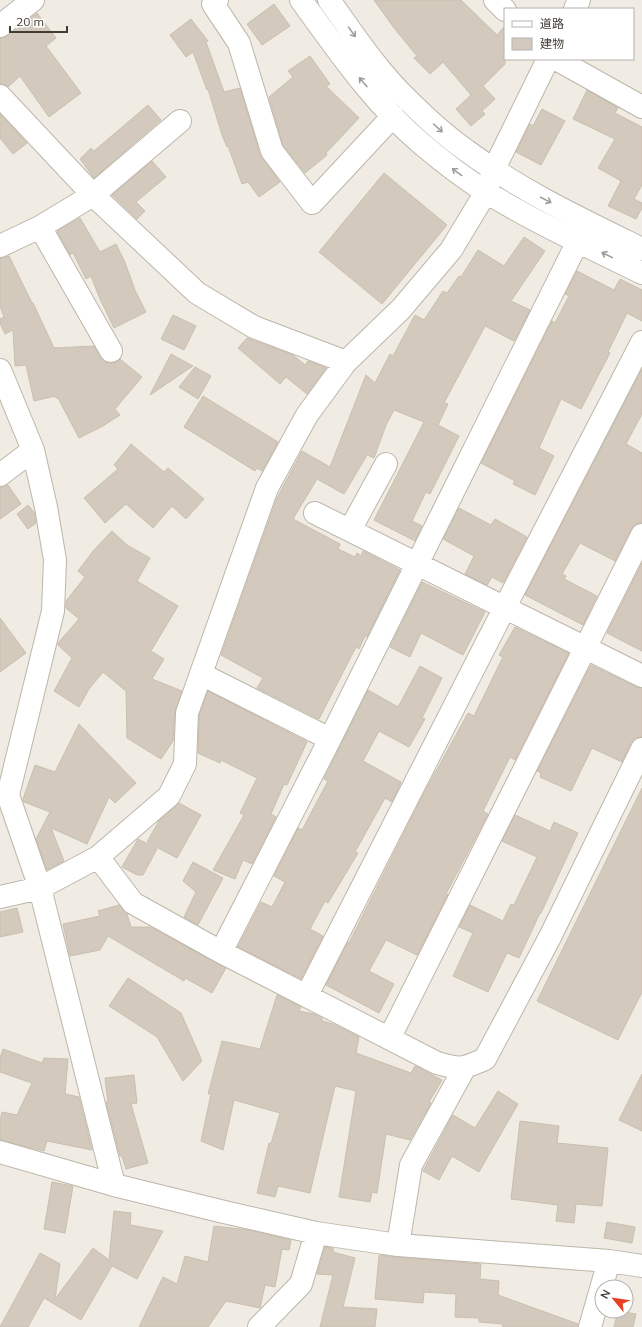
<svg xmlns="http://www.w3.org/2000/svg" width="642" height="1327" viewBox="0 0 642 1327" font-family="Mulish,'Noto Sans JP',sans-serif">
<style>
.building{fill:#d3cabd;stroke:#cabfae}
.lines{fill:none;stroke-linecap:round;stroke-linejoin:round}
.minor-casing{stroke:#bdb6aa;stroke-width:24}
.minor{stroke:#fff;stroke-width:22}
.oneway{stroke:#a09e9a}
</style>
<rect width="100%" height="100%" fill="#f0ece3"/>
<path class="building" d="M374,0h87l36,35 8,-9v38l-22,22 12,13 -13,12 3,3 -14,12 -15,-17 15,-14 -28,-33 -13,12 -16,-16 3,-2 -23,-28z
M274,4l16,22 -28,19 -15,-21z
M37,13l19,25 -10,8 35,47 -32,24 -29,-41 -12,11 -4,-3h-4v-46l8,-2z
M191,19l17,22 -2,1 18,50 16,-4 20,67 20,27 -21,15 -11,-15 -6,2 -14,-38 -1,1 -5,-12 -14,-46 -1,1 -14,-38 -7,5 -16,-22z
M310,56l20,28 -4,2 33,32 -33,35 1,2 -22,18 -22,-28 -14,-48 24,-20 -5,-6z
M587,90l31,18 -3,5 27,14v58l-8,14 8,4v5l-6,11 -28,-13 13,-25 -23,-13 17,-29 -42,-20z
M148,105l13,15 -67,58 -14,-19 11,-11 3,3z
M542,109l23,12 -24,44 -25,-13 14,-28 3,2z
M0,114l27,29 -14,11 -13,-16z
M152,161l14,16 -30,25 9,9 -8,8 -25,-24z
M384,173l63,52 -65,79 -63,-52z
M80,218l20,34 16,-8 8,16 11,30 11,22 -32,16 -14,-29 -9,-23 -5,3 -13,-26 -3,2 -13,-24z
M524,237l21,14 -34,50 19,9 -16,31 -29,-15 -41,77 4,1 -10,21 21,11 -29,58 -4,-2 -14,29 10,5 -7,15 -41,-21 50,-98 -30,-12 -8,15 -12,33 -7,-3 -23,39 -27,-15 -24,40 47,25 -2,5 17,8 2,-4 4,3 2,-5 37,19 -33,67 -2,-1 -6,13 -3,-2 -37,72 -62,-31 6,-10 -42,-23 56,-157 25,-47 28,16 36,-92 9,8 15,-29 3,2 22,-41 9,5 19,-29 4,2 12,-17 2,1 17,-27 26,16z
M9,256l23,47h1l21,45 40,-2 6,11 4,5 7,1 6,-1 3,-3 22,18 -27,32 5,6 -17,11 -24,12 -21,-40h-2l-1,-2 -21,5 -8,-36 -11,1 -2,-36 -8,4 -5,-11v-4l4,-2 -4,-11v-48z
M577,271l37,19 6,-11 22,11v31l-15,-8 -19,39 2,1 -29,56 -20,-10 -22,49 15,8 -19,39 -22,-11 2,-3 -34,-18 71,-142 3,2 14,-27 -4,-2z
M173,315l23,11 -12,24 -23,-11z
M247,338l46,17 12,10 3,-4 18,7 -19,26 -21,-17 -6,7 -42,-36z
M171,354l22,12 -43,29z
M195,367l16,9 -13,23 -19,-12z
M642,369v45l-16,30 16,9v70l-7,1 -4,5 -16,32 -35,-18 -18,31 4,2 -2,3 33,17 -14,29 -58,-30z
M203,396l75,46 -16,29 -5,-3 -2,3 -71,-44z
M131,444l33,28 4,-4 36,31 -18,20 -14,-13 -19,22 -27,-24 -21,19 -21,-25 34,-29 -4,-4z
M8,485l13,19 -21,15v-32z
M28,505l6,7 2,11 -8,6 -11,-15z
M459,508l32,17 4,-6 32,18 -24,46 -11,-6 -5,8 -22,-11 9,-18 -31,-17z
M112,531l15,14 23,13 -13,23 41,25 -27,45 13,8 -12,20 30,12 -7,21 -2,29 -12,18 -34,-21 -1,-47 -23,-19 -14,17 -10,18 -25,-16 18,-33 -14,-13v-2l21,-24 -13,-11v-7l19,-24 -7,-6 16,-21z
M642,563v88l-35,-18z
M422,582l63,30 -22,43 -42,-22 -11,24 -20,-10z
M0,618l26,35 -26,19z
M515,627l54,26 -54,107 -5,-3 -27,54 5,3 -42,80 2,1 -31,60 -31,-15 -17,31 25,13 -15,29 -53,-28 22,-43 1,1 74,-148 45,-82 6,3 29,-59 -4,-2z
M591,665l45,22 6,1v49l-7,1 -4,5 -9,19 -30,-14 -21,43 -31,-14 1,-4 -4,-2z
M420,666l22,12 -20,40 3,1 -16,28 -30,-16 -16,30 38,21 -9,20 -7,-4 -30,54 3,1 -30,50 -3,-2 -15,28 13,7 -22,43 -63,-32 23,-45 11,5 13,-25 -11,-6 24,-48 4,2 26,-49 -4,-2 44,-89 30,17z
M208,691l99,51 -20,43 -3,-1 -13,30 5,3 -24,47 -9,-4 -8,19 -22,-9 31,-55 -4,-2 17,-35 -36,-18 -1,3 -22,-10 1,-38z
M79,724l57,59 -21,20 -6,-6 -22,47 -36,-16 13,33 -17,9 -11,-31 14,-27 -26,-10 -1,-3 12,-34 20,7z
M642,788v204l-24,48 -81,-39z
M179,803l22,12 -24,43 -30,-16 12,-21z
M515,815l35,16 4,-9 24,11 -37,80h-1l-21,45 -12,-5 -19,39 -35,-16 20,-43 -14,-6 11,-22 33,16 8,-17 3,1 23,-48 -35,-16z
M138,839l19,10 -14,26h-6l-15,-8z
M193,862l30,16 -25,47 -14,-8 12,-25 -13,-11z
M119,905l8,9 4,13h19l76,41 -14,25 -27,-15 -1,3 -76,-45 -8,14 -30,6 -7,-32 37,-8 -2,-5z
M17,908l6,24 -23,5v-25z
M128,978l53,35 21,48 -19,20 -26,-44 -48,-31z
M277,995l24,12 -2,4 15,3 8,4v3l11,3 26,13 -3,16 55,20 4,-7 27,14 -13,22 2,1 -21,37 -24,-6 -9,59 -5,-1 -2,10 -31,-5 17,-106 -21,-5 -25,107 -32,-7 -3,11 -18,-4 12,-50 2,1 9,-31 -46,-13 -11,50 -22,-9 10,-47h-3l14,-53 38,8z
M3,1049l39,14 2,-5 24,1 -3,35 14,3 13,53 -45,-9 -3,10 -44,-11v-19l2,-9 15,3 15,-32 -32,-11v-14z
M642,1074v57l-23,-11z
M134,1075l3,28 -6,1 17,59 -22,6 -4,-13h-2l-14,-54 2,1 -3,-25z
M498,1091l20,13 -39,68 -27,-16 -13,24 -16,-9 30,-56 22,13z
M520,1121l39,5 -2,17 51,5 -6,58 -26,-2 -2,19 -18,-2 2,-16 -47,-6z
M52,1182l21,4 -8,47 -21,-4z
M114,1211l17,2 -1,12 33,6 -26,48 -25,-13 -31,54 -37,-22 -16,29h-28l40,-74 20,11 -5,35 38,-51 16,12z
M607,1222l28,5 -3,16 -28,-5z
M214,1226l35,4 42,10 -2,10 -7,-1 -7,38 -10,-2 -5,23 -34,-7 -18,26h-69l24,-50 14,7 8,-28 23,6z
M325,1247l8,1v4l22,6 -12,49 34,2 -2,18h-55l13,-52 -16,-1z
M379,1255l18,2 84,7 -1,15 19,2 -1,14 80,29v3h-76l1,-3 -24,-2v-4l-24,-1 1,-23 -32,-2 -1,11 -48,-4z
M618,1311l18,3 -3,13h-19z"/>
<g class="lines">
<g class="minor-casing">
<path id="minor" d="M217,0l-4,4 26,39 33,108 40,52 81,-87
M301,0c37,51 74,105 122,145 20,17 41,33 63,47 50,31 104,55 156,81
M329,0c25,35 49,72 81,102 18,18 37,35 57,49 54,40 116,69 175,98
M495,0l10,10
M575,9l4,-9
M0,26l33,-26
M556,59l86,48
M0,96l93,99 104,98 57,34 92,35
M40,227l71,124
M0,246l40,-19 53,-32 87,-74
M0,370l33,80 13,57 9,53 -2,51 -45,184 32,93 74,297
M0,475l33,-25
M315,513l327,163
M350,530l36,-66
M201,674l129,65
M98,857l35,46 88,49 216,111c25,7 25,6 48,-4l65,-122 92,-188
M0,897l40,-9 58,-31 71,-61 16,-32 2,-51 80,-225 40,-73 39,-53 55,-53 50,-59 35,-58 8,-23 54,-110
M221,952l109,-213 248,-498
M307,995l198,-388 137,-265
M390,1037l252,-502
M0,1152l114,33 106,26 96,22 82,12 211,16 33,5
M398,1245l13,-80 54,-98
M259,1327l42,-43 15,-51
M590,1327l19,-66"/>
</g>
<use href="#minor" class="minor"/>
</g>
<defs><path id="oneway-shaft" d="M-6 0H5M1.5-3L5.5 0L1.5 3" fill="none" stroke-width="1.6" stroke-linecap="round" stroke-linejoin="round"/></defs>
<g class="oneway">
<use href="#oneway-shaft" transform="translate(352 32) rotate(54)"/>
<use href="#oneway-shaft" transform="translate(363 82) rotate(-130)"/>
<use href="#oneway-shaft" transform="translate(438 128) rotate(42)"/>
<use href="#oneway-shaft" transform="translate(457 172) rotate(-144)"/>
<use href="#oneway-shaft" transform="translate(546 200) rotate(28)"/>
<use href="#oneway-shaft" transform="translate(607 255) rotate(-154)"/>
</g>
<rect x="504" y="8" width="130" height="52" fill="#ffffff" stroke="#b3b1ae"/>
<rect x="512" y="21" width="20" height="6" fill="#ffffff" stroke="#b3b1ae"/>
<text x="540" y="28" font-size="12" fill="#413c34">道路</text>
<rect x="512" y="38" width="20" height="12" fill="#d3cabd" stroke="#b3b1ae"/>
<text x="540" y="48" font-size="12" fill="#413c34">建物</text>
<g transform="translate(614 1299) rotate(299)"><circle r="19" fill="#ffffff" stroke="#b3b1ae"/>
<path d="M0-3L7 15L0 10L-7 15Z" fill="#e64124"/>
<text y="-6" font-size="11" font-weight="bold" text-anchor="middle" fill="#413c34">N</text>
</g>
<path d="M10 26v6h57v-6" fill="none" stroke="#413c34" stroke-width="2"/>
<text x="16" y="26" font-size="12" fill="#413c34" stroke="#ffffff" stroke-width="3" paint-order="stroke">20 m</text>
</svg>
